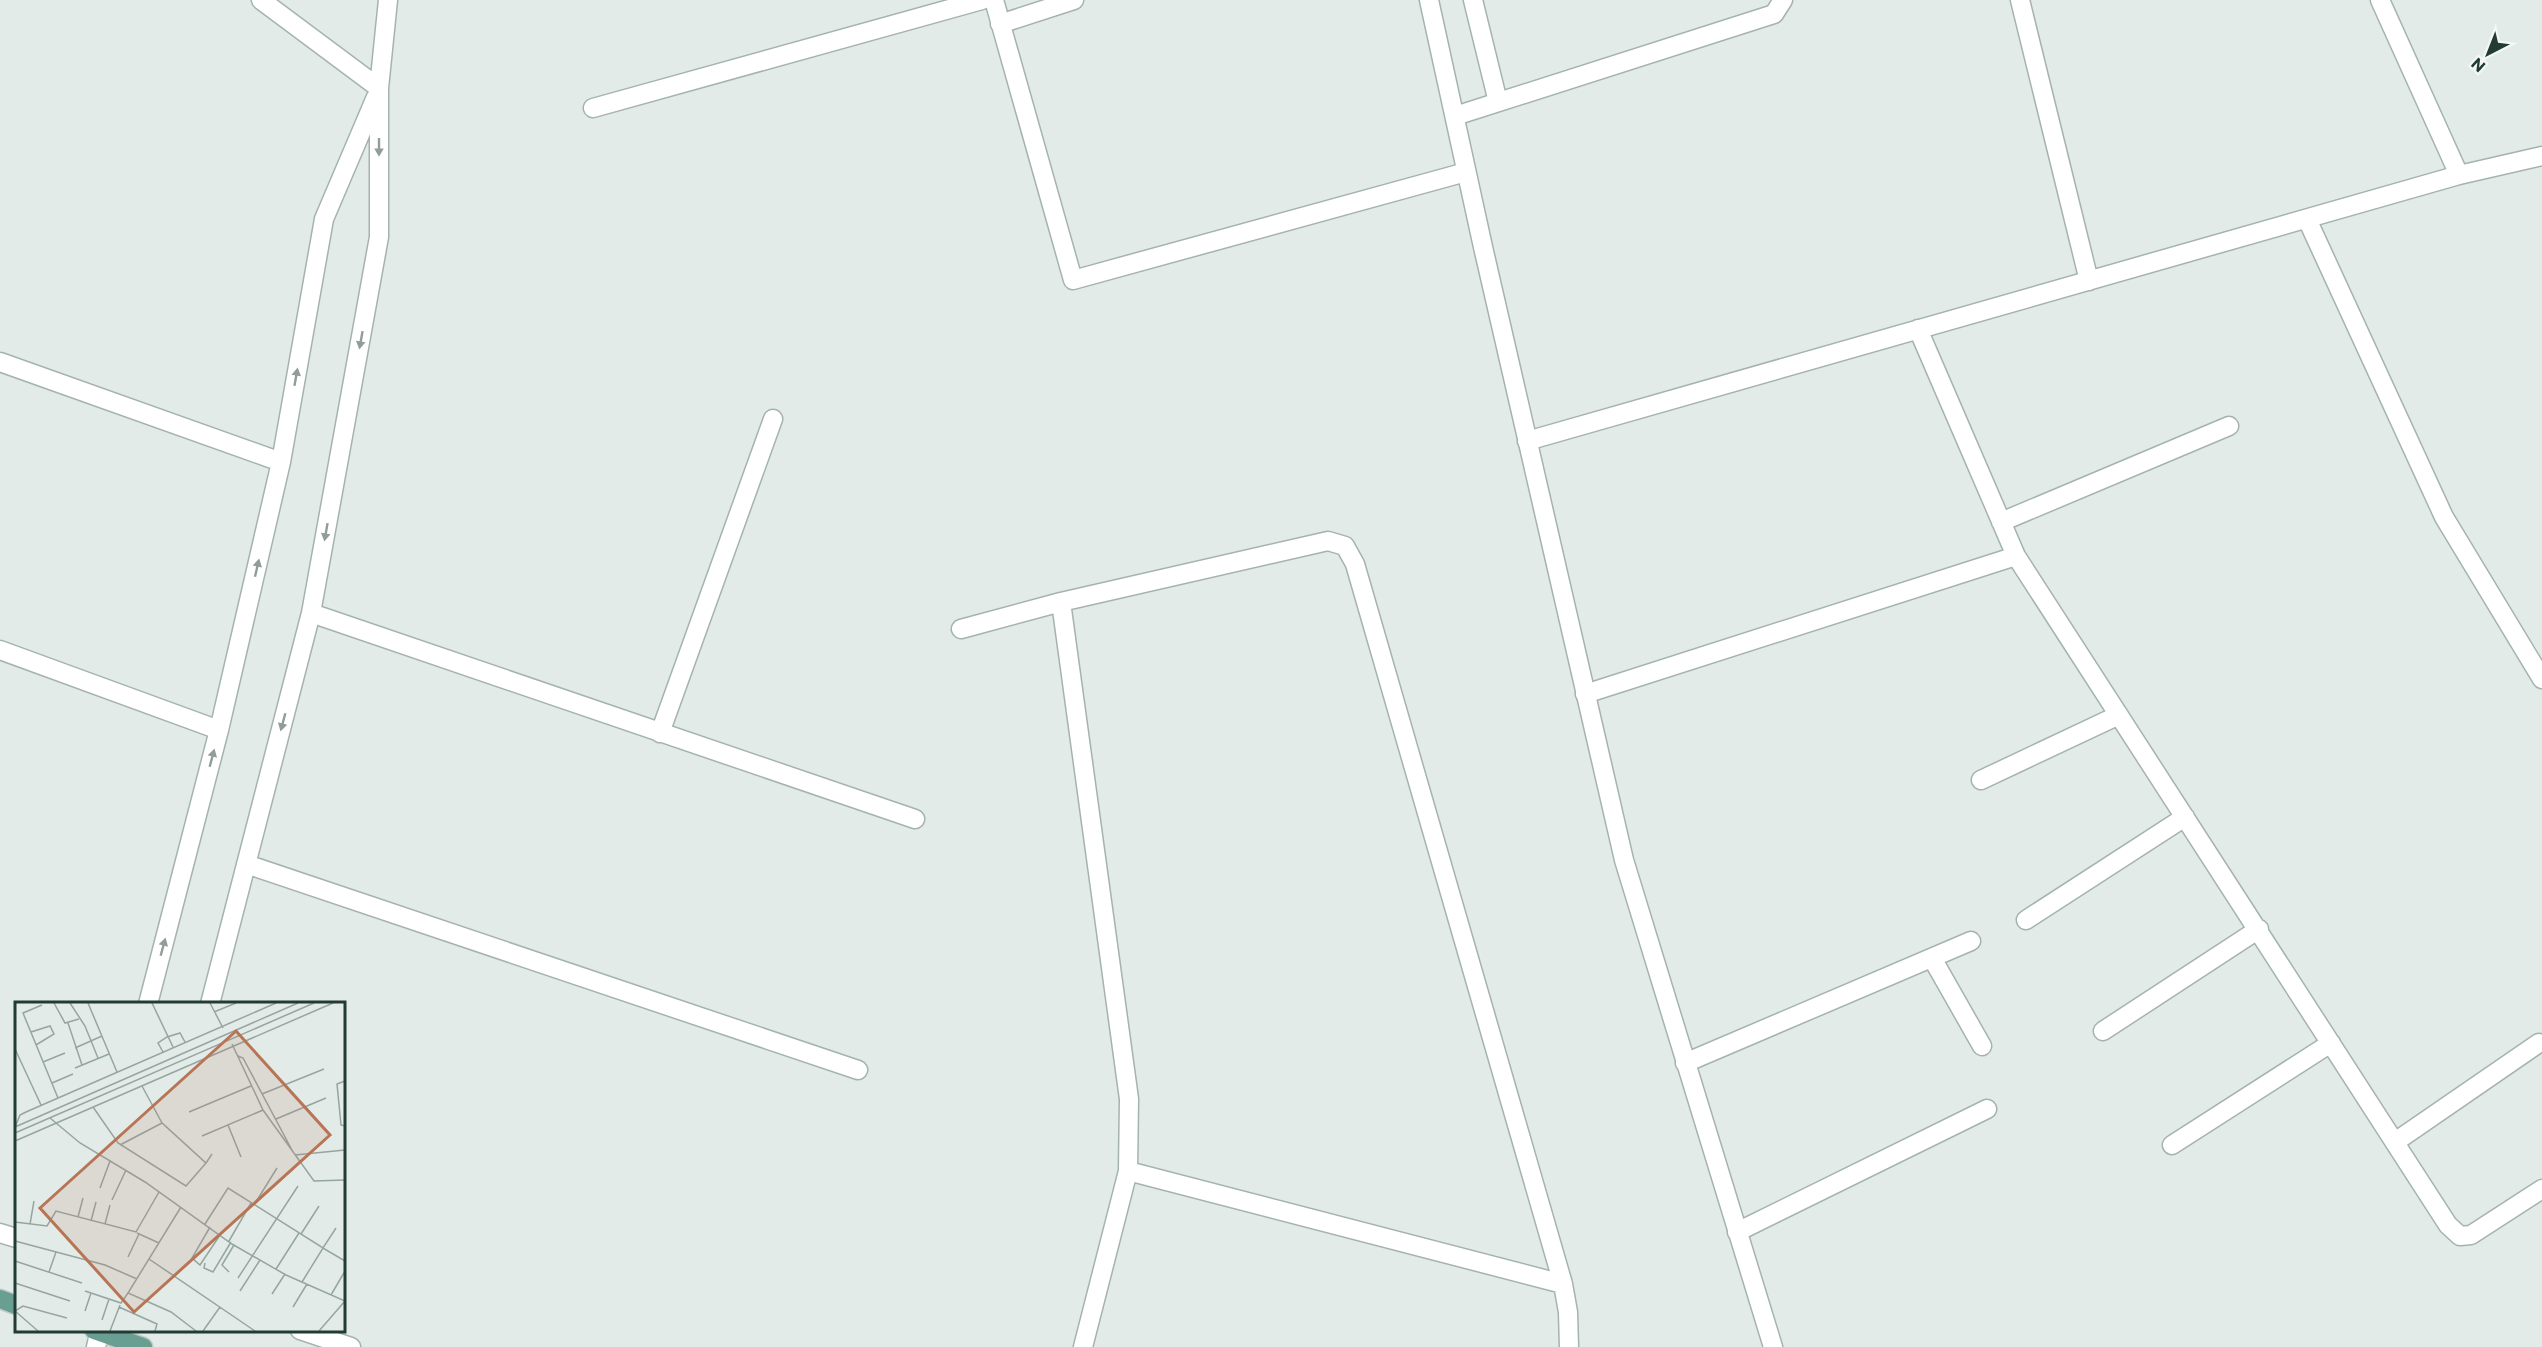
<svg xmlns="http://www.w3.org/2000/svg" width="2542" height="1347" viewBox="0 0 2542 1347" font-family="Commissioner,sans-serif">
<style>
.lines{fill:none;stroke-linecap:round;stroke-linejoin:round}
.minor-casing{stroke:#a5b3ae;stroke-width:21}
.tertiary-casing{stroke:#a5b3ae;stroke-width:21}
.primary-casing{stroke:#c1c8c6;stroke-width:21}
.minor{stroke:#fff;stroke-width:18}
.tertiary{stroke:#fff;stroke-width:18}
.primary{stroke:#699e92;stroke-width:18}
.oneway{fill:#919d9a}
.inset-road{fill:none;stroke:#96a5a0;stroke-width:1.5}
.view{fill:#b87556;fill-opacity:0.15;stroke:#b87556;stroke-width:3}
.inset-edge{fill:none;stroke:#233b35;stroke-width:3}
</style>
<rect width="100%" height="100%" fill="#e2ebe7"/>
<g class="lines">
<g class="minor-casing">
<path id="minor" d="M261,0l118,88
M994,0l79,280 393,-108
M1473,0l25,102
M2020,0l69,281
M1000,24l74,-24
M593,108l389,-108
M1455,116l319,-102 9,-14
M2459,175l83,-19
M2307,219l137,298 98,162
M1918,329l98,227
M0,362l281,100
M1527,441l932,-266 -79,-175
M2001,522l228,-96
M1061,602l267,-61 17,5 10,18 208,720 5,28 1,35
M311,613l604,206
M961,629l100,-27 68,497 -1,72 435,113
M0,650l219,80
M1585,694l431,-138 432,669 12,11 11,-1 71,-46
M660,733l113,-314
M1981,780l138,-65
M246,864l612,206
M2026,920l159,-103
M1932,958l50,88
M148,1004l71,-274 62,-268 43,-243 52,-122
M210,1004l101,-391 68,-376v-149l9,-88
M2103,1031l156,-102
M1685,1063l286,-122
M2395,1142l144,-99
M2172,1145l159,-102
M1737,1232l250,-123
M1083,1347l45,-176"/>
</g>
<g class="tertiary-casing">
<path id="tertiary" d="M1429,0l54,247 141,613 149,487
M0,1233l16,5
M300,1330l51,17
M96,1347l4,-17"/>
</g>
<g class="primary-casing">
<path id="primary" d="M0,1299l16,6
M94,1330l49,17"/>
</g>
<use href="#minor" class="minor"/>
<use href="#tertiary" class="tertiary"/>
<use href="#primary" class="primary"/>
</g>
<defs><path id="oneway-solid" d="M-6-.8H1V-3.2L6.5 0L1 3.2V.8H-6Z" transform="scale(1.5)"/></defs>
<g class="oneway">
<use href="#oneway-solid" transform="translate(379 147) rotate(90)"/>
<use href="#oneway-solid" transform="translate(361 340) rotate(100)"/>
<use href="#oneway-solid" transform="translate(296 377) rotate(-80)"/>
<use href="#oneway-solid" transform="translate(326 532) rotate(100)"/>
<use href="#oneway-solid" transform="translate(257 568) rotate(-77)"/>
<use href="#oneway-solid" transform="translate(283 722) rotate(105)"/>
<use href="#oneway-solid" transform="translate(212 758) rotate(-75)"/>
<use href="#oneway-solid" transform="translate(163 947) rotate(-75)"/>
</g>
<g transform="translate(15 1002)">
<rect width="330" height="330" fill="#e2ebe7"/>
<path class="inset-road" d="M39,1l11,20 14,-4M55,1l15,23 13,32M73,1l29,69M137,1l21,44M195,1l13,25M27,3l-19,8 35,85M199,10l22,-9M53,21l14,42M16,30l19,-6 4,8 -18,11M217,42l31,66 51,71 31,-1M60,46l27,-12M0,47l26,56M148,50l-5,-9 9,-6 13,-4 5,9M223,54l5,2 50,94M28,60l22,-9M60,66l34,-14M330,79l-8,3 4,41 4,1M37,81l21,-9M127,84l20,37M247,92l62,-25M78,105l25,36 68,43 20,-23M174,110l62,-26M35,116l30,25 65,39 87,62 54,31 59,26 -26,30M261,117l50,-21M213,123l13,32M0,125l5,-12 6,-3 250,-109M0,125l283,-124M0,131l299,-130M187,134l61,-26M0,139l318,-138M105,143l42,-22 44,40 6,-9M280,153l50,-5M85,186l10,-27M97,198l14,-30M239,203l23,-37M166,205l-53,86 43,19 25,19M63,215l5,-19M76,219l5,-19M0,220l32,4 9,-15 80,21 23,-40M15,222l4,-23M90,222l5,-19M190,222l23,-36 95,60 13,-20M195,225l-18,31 8,7 20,-30M122,231l22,10M286,232l18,-28M0,239l90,24 32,14M214,239l22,-38M113,255l11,-23M134,257l106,72M0,259l67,22M190,261l-1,5 9,4 18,-30M261,267l23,-36M34,270l7,-20M214,270l-7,-7 12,-20M223,276l60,-92M287,280l21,-34 22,13M0,281l55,18M70,289l36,12 7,-10M225,289l20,-31M257,292l13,-20M316,293l14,-24M104,305l38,17 -2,7M278,305l14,-23M0,309l8,-5 44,12M0,309l23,20M70,309l6,-18M87,318l7,-21M95,329l10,-26M188,329l17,-24"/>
<path class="view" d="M221,29l94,104 -196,177 -94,-104z"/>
<rect width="330" height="330" class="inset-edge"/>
</g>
<g transform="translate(2488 54) rotate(222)" stroke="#f2f8f5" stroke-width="4.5" paint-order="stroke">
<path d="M0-4.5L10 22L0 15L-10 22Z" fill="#233b35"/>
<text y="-9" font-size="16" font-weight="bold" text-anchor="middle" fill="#233b35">N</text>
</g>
</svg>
